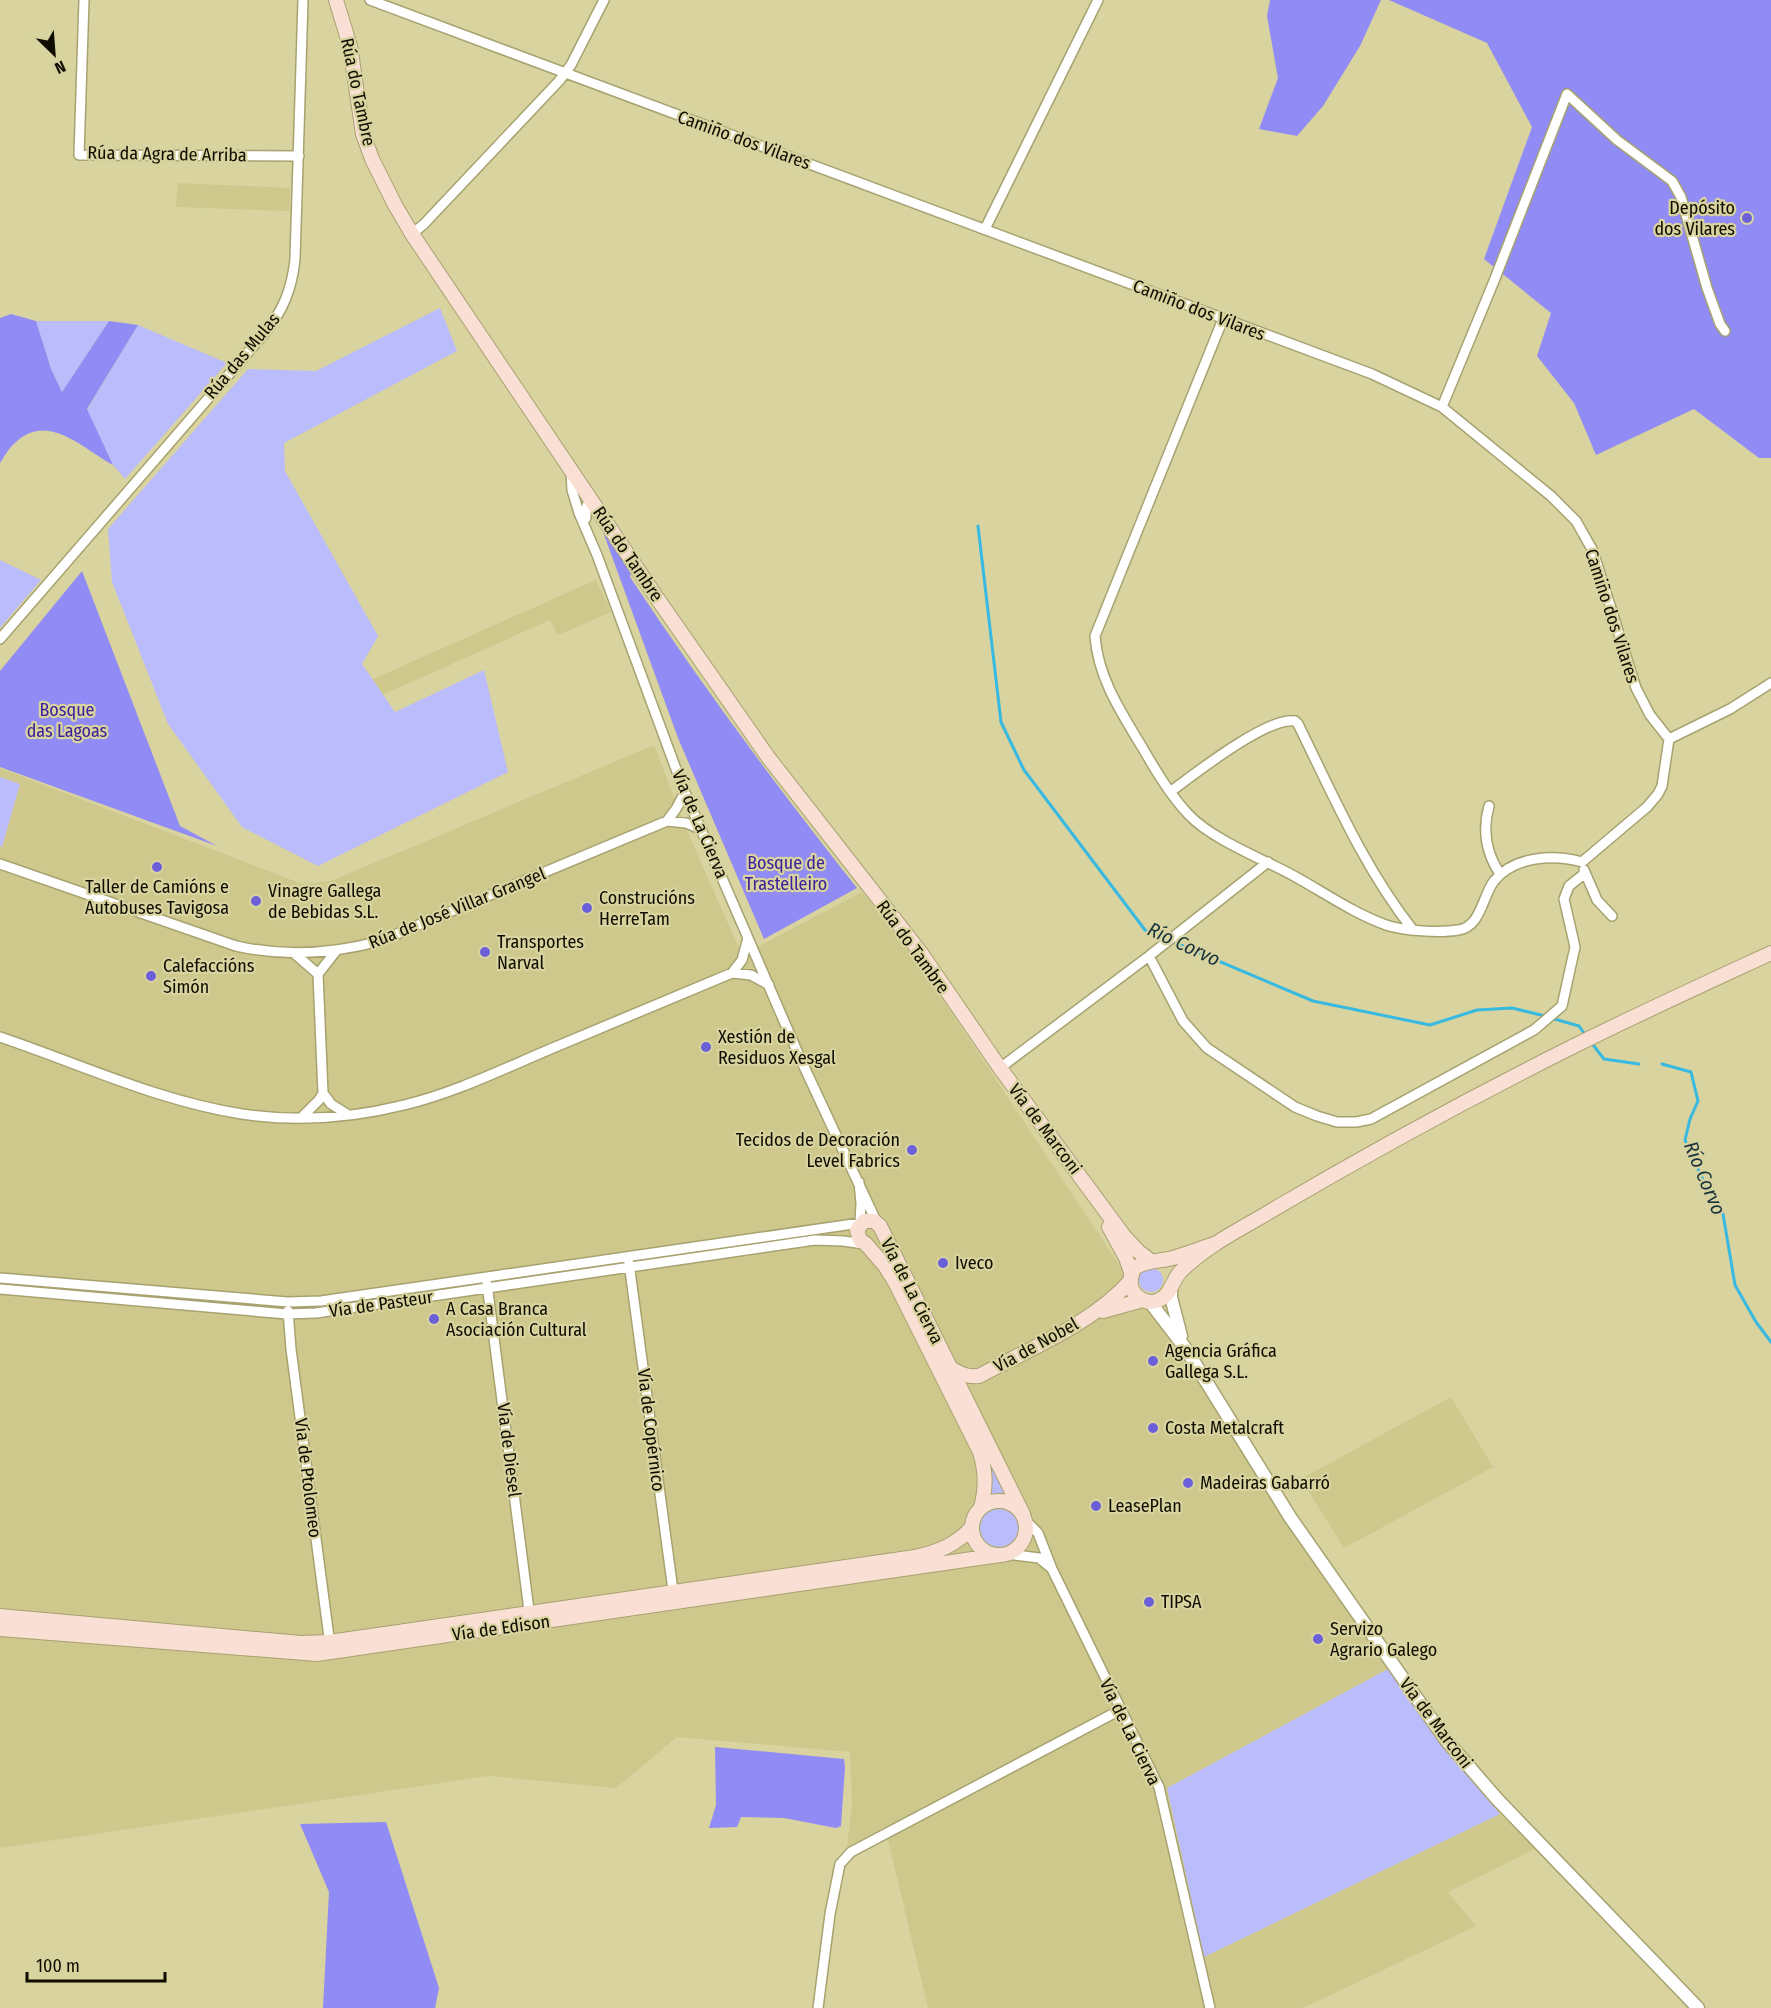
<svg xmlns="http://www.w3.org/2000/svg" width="1771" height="2008" viewBox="0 0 1771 2008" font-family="'Fira Sans Condensed',sans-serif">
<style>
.built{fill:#cec88c}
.green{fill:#bbbcfc}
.forest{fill:#908bf5}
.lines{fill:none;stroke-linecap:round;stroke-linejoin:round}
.stream{stroke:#38b9e1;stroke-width:3}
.minor-casing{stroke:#a7a270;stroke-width:12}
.tertiary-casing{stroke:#a7a270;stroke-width:15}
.secondary-casing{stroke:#a7a270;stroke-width:16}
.minor{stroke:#fff;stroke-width:9}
.tertiary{stroke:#fff;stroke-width:12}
.secondary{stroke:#f9dfd4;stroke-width:14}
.poi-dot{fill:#6c60da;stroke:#d8d39f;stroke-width:2}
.labels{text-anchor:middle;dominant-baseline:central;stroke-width:4.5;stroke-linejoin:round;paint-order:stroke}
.street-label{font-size:18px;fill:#0f0d00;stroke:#d8d39f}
.poi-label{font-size:18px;fill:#0f0d00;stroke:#d8d39f;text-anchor:start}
.park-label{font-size:18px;fill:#3c219b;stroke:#d8d39f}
.water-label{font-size:20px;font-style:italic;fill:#18333c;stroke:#d8d39f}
</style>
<rect width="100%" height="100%" fill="#d8d39f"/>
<path class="built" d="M178,183l112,5 -1,23 -113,-4z
M596,580l15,32 -53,23 -8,-15 -170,76 -9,-16z
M654,745l34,88 54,122 120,-63 59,75 467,702 47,68 65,77 35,35 -87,43 28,34 -173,82h-375l-43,-181 -38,20 5,-42 -2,-53 -173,-15 -61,51 -127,-12 -489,72v-1080l302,116 29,-3z
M1451,1397l42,70 -149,81 -43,-69z"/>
<path class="green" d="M440,308l17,43 -173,92 1,28 93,165 -16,28 33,48 89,-42 24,102 -190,94 -76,-39 -74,-103 -56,-142 -4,-53 140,-160 68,2z
M36,321h73l-47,71 -11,-23z
M138,325l89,38 -102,116 -12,-14 -26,-55z
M0,560l41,20 -41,48z
M0,777l20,7 -18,63 -2,-1z
M1139 1280a12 12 0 1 1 24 0a12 12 0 1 1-24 0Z
M992,1460l16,32 -16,2 -3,-32z
M980 1528a19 19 0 1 1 38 0a19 19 0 1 1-38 0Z
M1388,1669l47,68 65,77 -296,143 -37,-169z"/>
<path class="forest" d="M1270,0h111l-21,46 -37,60 -26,30 -38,-7 19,-51 -11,-62z
M1389,0h382v458h-12l-65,-49 -98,46 -22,-52 -37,-47 14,-43 -67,-54 48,-132 -45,-84z
M11,314l25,7 15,48 11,23 47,-71 29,4 -51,84 26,56c-30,-16 -66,-55 -99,-21 -6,5 -10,13 -14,19v-145z
M602,529l29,44 -1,4c71,107 147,210 227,311l-93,51 -86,-201z
M82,571l98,255 37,20 -217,-79v-96z
M715,1747l129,12 1,8 -4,59 -5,2 -52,-10 -43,-1 -4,10 -28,1 7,-23z
M386,1822l53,166 -4,20h-112l6,-116 -29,-68z"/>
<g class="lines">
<path class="stream" d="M978,526l23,196 23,48 121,160 168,71 117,24 47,-15 35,-2 33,8
M1551,1018l28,8 7,10
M1590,1041l14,18 35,5
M1662,1064l29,8 7,29 -8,18 -5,21 19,42 19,32 12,71 21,37 15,20"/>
<g class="minor-casing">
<path id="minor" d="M84,0l-5,155 220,1
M370,0l1002,374 70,33 109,89 25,25 17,30 43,137 14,27 19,24
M985,229l113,-229
M412,234l12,-10 135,-143 12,-16 33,-65
M1223,319l-128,317c3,42 26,76 47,111 14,24 28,48 47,68 24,25 74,44 105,61 31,17 59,37 92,49 18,6 54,8 72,5 23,-3 24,-33 36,-49 20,-25 60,-27 88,-19
M1442,407l52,-126 73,-187 50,46 55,41 9,16 26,91 13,36 5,7
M571,471l1,19 7,23 18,42 86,233 117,270 77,165
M586,518v-10l4,-9
M0,639l264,-305c19,-23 28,-45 31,-75l8,-259
M1669,739l61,-30 41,-26
M1170,792c23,-17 98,-76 125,-71l3,3c35,71 66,144 115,206
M1489,806c-7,25 -3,47 11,68
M667,821l9,-12 9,-17
M1582,862l65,-55 11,-13 4,-8 7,-47
M0,864l236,82c49,11 96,8 144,-5l287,-120 19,2 16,7
M1584,870l13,30 15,16
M336,951l-18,23 5,119 8,11 16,10
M295,954l23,20
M1149,956l34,65 24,27 88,59 22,9 20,6h19l15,-3 163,-89 28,-24 13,-59 -11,-48 5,-13 15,-12
M732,973l10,-13 6,-22
M0,1037c80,27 158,64 242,77 53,8 110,4 162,-9 54,-13 105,-39 156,-60 57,-24 114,-48 172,-72l19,2 18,10
M1000,1068l149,-112 119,-94
M302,1117l17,-17 4,-7
M629,1263l45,335
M0,1278l288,24 33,-1 539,-78 1,-20 -2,-21
M487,1284l43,334
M0,1289l287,25 29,-1 499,-73 28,1 21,3
M288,1311l3,38 39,296
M1026,1521l12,12 14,36 107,218 51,221
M1007,1554l32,4 11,9
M818,2008l12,-94 10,-50 11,-12 269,-142"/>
</g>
<g class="tertiary-casing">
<path id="tertiary" d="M1171,1287v10l10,39
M1150,1302l36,47 104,168 156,223 51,59 201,209"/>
</g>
<g class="secondary-casing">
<path id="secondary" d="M336,0l14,46 13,88 9,25 23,46 17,29 245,364 111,159 153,196 79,115 124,168 15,16 12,9
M1109,1227l17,31 6,17
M1214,1244c-14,5 -27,10 -41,14 -18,5 -50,0 -41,32 6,9 16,15 27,10 12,-5 13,-19 21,-28 23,-23 51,-38 79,-54 101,-60 205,-117 311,-170 66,-33 134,-64 201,-95
M1103,1311l40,-11
M951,1368c9,6 16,9 28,8 50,-27 115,-53 152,-96
M972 1528a27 27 0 1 1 54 0a27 27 0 1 1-54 0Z
M981,1508c5,-20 5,-36 -1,-56l-85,-170 -10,-16 -19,-22 -6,-4 -3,-10 7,-9h10l6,5 143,288
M0,1616l301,27 28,-1 586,-85c23,-5 41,-12 57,-30
M0,1629l317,25 683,-99"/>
</g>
<use href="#minor" class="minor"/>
<use href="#tertiary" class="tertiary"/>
<use href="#secondary" class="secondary"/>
</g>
<g class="poi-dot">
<circle cx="1747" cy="218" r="6"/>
<circle cx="157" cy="867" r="6"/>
<circle cx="256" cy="901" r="6"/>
<circle cx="587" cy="908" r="6"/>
<circle cx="485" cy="952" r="6"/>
<circle cx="151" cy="976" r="6"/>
<circle cx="706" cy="1047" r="6"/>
<circle cx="912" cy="1150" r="6"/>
<circle cx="943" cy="1263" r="6"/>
<circle cx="434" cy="1319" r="6"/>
<circle cx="1153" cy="1361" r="6"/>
<circle cx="1153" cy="1428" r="6"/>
<circle cx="1188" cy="1483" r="6"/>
<circle cx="1096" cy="1506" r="6"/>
<circle cx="1149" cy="1602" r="6"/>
<circle cx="1318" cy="1639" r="6"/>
</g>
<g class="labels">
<g class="street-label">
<text transform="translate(358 92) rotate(78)">Rúa do Tambre</text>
<text transform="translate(744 140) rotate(20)">Camiño dos Vilares</text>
<text transform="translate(167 154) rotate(1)">Rúa da Agra de Arriba</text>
<text transform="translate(1199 310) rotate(21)">Camiño dos Vilares</text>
<text transform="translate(242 356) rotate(-50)">Rúa das Mulas</text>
<text transform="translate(628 554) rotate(56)">Rúa do Tambre</text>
<text transform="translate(1612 616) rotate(72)">Camiño dos Vilares</text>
<text transform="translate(700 824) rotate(67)">Vía de La Cierva</text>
<text transform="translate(457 908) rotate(-22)">Rúa de José Villar Grangel</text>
<text transform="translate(913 947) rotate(54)">Rúa do Tambre</text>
<text transform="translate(1045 1129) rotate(53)">Vía de Marconi</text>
<text transform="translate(912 1291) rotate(63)">Vía de La Cierva</text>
<text transform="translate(381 1304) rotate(-8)">Vía de Pasteur</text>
<text transform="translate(1036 1345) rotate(-29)">Vía de Nobel</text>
<text transform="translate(651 1430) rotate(83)">Vía de Copérnico</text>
<text transform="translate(509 1450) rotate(83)">Vía de Diesel</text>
<text transform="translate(308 1478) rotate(83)">Vía de Ptolomeo</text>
<text transform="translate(501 1628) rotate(-8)">Vía de Edison</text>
<text transform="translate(1436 1723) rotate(53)">Vía de Marconi</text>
<text transform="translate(1130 1732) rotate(64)">Vía de La Cierva</text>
</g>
<g class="poi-label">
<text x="1735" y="208" text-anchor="end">Depósito<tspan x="1735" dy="21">dos Vilares</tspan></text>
<text x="157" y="887" text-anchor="middle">Taller de Camións e<tspan x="157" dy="21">Autobuses Tavigosa</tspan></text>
<text x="268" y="891">Vinagre Gallega<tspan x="268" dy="21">de Bebidas S.L.</tspan></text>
<text x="599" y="898">Construcións<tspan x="599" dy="21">HerreTam</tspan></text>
<text x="497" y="942">Transportes<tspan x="497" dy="21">Narval</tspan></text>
<text x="163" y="966">Calefaccións<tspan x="163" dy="21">Simón</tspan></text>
<text x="718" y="1037">Xestión de<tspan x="718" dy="21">Residuos Xesgal</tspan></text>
<text x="900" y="1140" text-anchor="end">Tecidos de Decoración<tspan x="900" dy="21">Level Fabrics</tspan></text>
<text x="955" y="1263">Iveco</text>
<text x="446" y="1309">A Casa Branca<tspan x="446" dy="21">Asociación Cultural</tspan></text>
<text x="1165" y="1351">Agencia Gráfica<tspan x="1165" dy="21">Gallega S.L.</tspan></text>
<text x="1165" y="1428">Costa Metalcraft</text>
<text x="1200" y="1483">Madeiras Gabarró</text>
<text x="1108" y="1506">LeasePlan</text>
<text x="1161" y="1602">TIPSA</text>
<text x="1330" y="1629">Servizo<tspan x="1330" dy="21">Agrario Galego</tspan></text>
</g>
<g class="park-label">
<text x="67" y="710">Bosque<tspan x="67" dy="21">das Lagoas</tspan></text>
<text x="786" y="863">Bosque de<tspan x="786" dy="21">Trastelleiro</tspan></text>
</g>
<g class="water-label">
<text transform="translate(1184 944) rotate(25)">Río Corvo</text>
<text transform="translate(1705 1178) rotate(67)">Río Corvo</text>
</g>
</g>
<g transform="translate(54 54) rotate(155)" stroke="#d8d39f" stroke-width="4.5" paint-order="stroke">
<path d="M0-4.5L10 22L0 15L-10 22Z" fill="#0f0d00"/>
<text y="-9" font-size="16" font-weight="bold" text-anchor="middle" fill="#0f0d00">N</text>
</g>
<path d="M27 1972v9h138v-9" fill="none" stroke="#0f0d00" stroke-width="3"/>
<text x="36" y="1972" font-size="18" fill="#0f0d00" stroke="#d8d39f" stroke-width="4.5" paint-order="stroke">100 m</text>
</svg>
